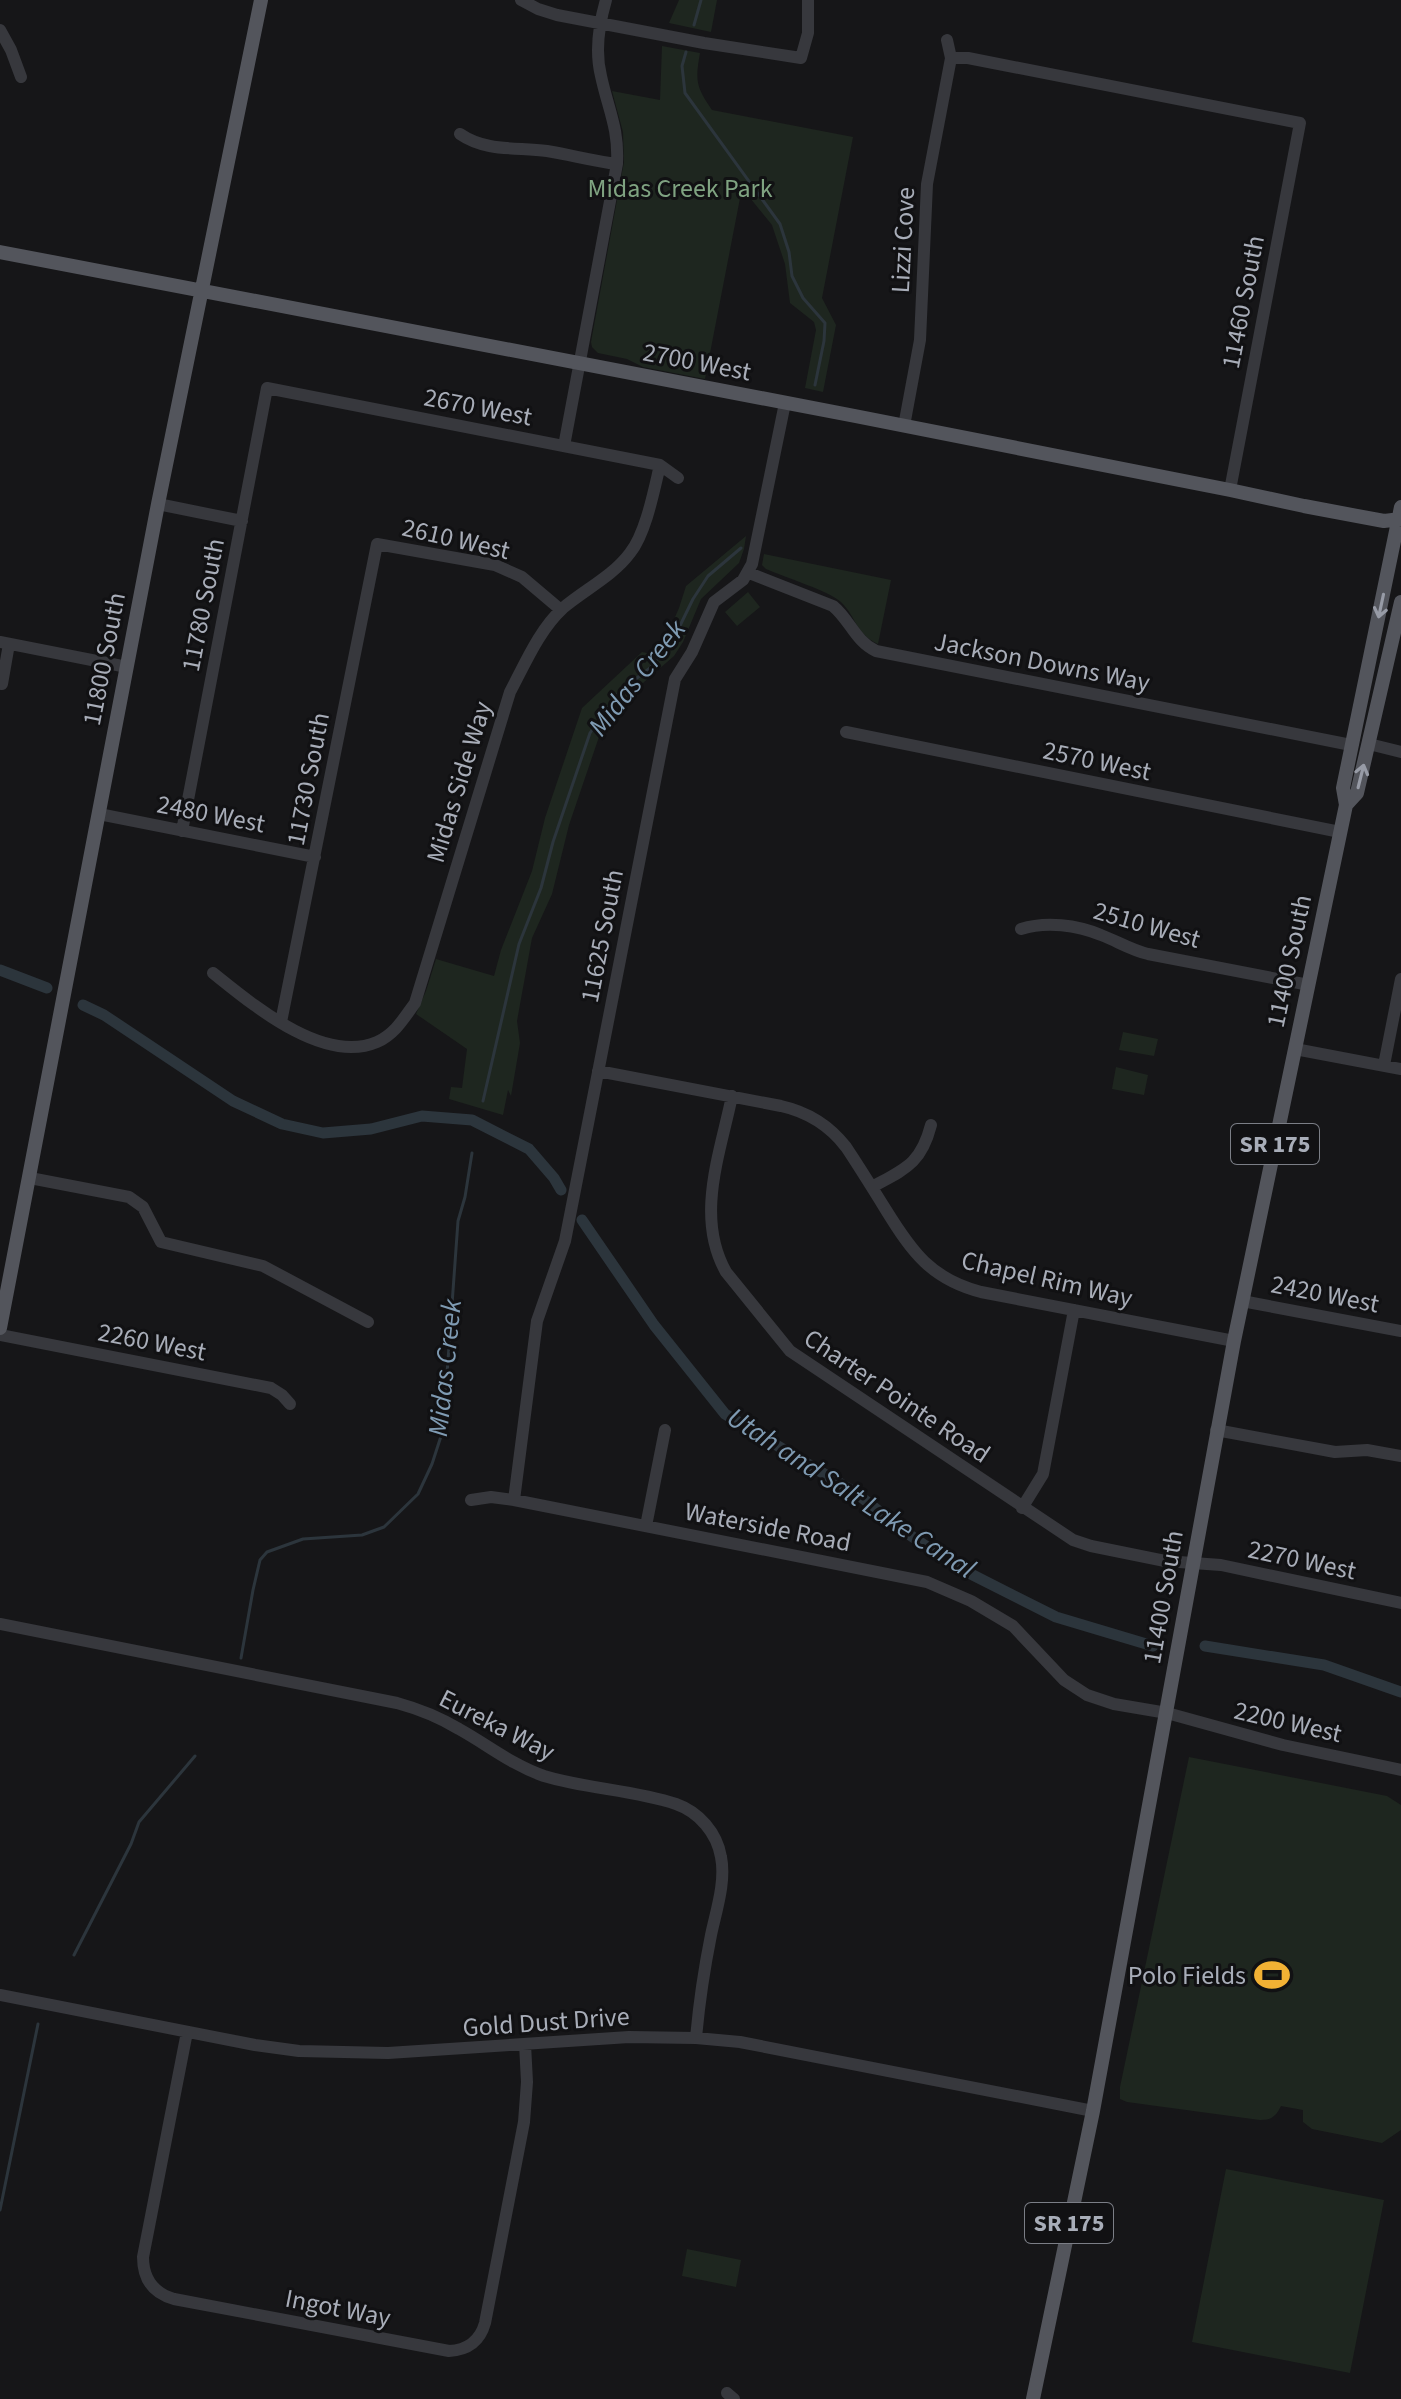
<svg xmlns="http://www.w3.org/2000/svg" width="1401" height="2399" viewBox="0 0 1401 2399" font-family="'Source Sans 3',sans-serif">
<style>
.green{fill:#1e261f}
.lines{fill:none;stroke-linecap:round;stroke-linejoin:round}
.stream{stroke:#2c353c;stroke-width:3}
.canal{stroke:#2c353c;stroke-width:11}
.minor{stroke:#37383d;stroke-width:12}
.major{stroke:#53555c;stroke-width:14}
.oneway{stroke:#979ba6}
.labels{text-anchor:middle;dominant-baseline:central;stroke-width:6;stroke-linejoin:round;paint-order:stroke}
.shield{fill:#111113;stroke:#7b7e86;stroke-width:2}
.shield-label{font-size:24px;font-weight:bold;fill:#a8adb8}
.park-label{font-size:26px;fill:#7fa381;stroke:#111113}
.street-label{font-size:26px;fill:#a8adb8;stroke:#111113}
.poi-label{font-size:26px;fill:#a8adb8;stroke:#111113;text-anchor:end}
.water-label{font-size:28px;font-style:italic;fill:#7f9bb3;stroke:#111113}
</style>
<rect width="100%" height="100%" fill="#161618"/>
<path class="green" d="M679,0h38l-6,32 -42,-9z
M662,46l38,7c-5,28 -4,34 12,57l141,27 -31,161 14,27 -13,67 -18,-4 11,-58 -2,-8 -24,-19 -5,-39 -13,-39 -30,-37 -37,191 -62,-12 -16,-8 -29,-6 -6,-6 -1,-5 33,-180 -1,-30 -11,-41 48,9z
M746,536l-2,13 -5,14 -38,36 -18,43 -9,14 -61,53 -12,22 -32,94 -17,69 -20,44 -15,83 3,22 -9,53 -3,-6 -5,25 -54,-16 2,-12 11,1 5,-39 -51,-35 10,-23 10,-32 58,17 7,-26 31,-79 13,-53 37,-110 60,-56 10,2 13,-14 14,-32 7,-22z
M764,554l127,26 -13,64c-23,-11 -21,-26 -37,-42 -12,-11 -57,-25 -75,-33l-4,-4z
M748,592l12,15 -23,19 -12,-14z
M1123,1032l35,7 -4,17 -35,-6z
M1116,1067l32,8 -4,20 -32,-6z
M1189,1757l198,39 14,9v325l-19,13 -70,-14 -9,-7v-12l-22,-4c-5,10 -9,14 -21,14l-133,-18 -7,-3v-12z
M1226,2169l158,31 -34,173 -158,-31z
M687,2249l54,11 -5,27 -54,-11z"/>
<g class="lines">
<path class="stream" d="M694,25l7,-25
M686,52l-4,14 3,27 95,131 9,28 3,24 11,22 22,25 -1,18 -9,44
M483,1101l36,-157 22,-56 12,-46 37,-109 30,-42 30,-23 24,-30 19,-39 15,-23 33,-28
M241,1658l12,-68 7,-30 7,-8 36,-13 59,-4 22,-8 34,-33 14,-30 11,-34 15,-209 7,-24 7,-44
M74,1955l57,-111 8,-22 56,-66
M0,2210l38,-186"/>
<path class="canal" d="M0,970l47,18
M83,1005l21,10 129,86 49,23 41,9 48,-4 51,-13 50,4 57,29 25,29 7,12
M582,1220l72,105 71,89 131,79 48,38 51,35 101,51 97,29
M1205,1646l119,19 77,27"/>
<path class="minor" d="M521,0l17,9 19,6 147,28 97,15 7,-25v-33
M0,30l11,20 10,27
M951,58h17l332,65 -70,367
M460,134c26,18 57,13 87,17 24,4 47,10 70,13
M904,426l16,-86 7,-156 24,-126 -4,-18
M564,446l53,-282c2,-36 -9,-55 -16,-88 -6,-24 -2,-52 5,-76
M158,504l84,17
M749,573l84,33c17,14 22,35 43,45l475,94
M0,642l127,25
M2,684l7,-40
M846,732l494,100
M1369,744l32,8
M99,814l216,43
M182,831l85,-443 393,77 18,13
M1021,929c25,-8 56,-4 80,6 16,6 30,15 47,19l161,31
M213,973c39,31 110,92 164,69 18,-8 27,-24 38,-39l95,-311c15,-28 29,-62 53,-84 21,-18 50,-32 67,-55 16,-20 24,-63 30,-88
M281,1022l96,-478 118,21 27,12 39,33
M1295,1049l106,20
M1384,1065l17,-86
M598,1071l183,35c27,6 48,19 65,41 14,21 27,42 40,63 26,42 45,69 95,82l253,49
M732,1096c-12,58 -37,121 -6,176l64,79 283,189 18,6 74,15 56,4 180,38
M30,1178l99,19 14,10 18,35 102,24 105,56
M872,1187c33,-18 49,-23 59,-62
M1242,1301l159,30
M0,1335l271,53 11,7 8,9
M1216,1430l119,22 32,-2 34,6
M471,1500l20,-3 23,3 413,82 44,19 42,25 51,54 23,15 27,9 53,9 116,32 118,25
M514,1500l23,-179 28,-80 110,-562 17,-27 22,-50 29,-22 9,-16 33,-161
M1022,1508l21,-34 31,-164
M646,1526l19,-96
M0,1624l397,79c22,6 42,14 62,26 29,16 53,36 85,47 43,13 90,14 132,28 23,8 41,29 45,53 5,25 -5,54 -10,78 -7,35 -12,69 -15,103
M0,1995l255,50 44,6 89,2 241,-16 67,1 44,4 353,69
M187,2032l-44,225c0,22 10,36 31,42l275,52c19,-1 31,-10 36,-28l39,-201 3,-40 -2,-38
M727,2393l7,6"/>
<path class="major" d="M0,252l855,164 375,74 74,16 80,15 17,-2
M1346,805l11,-12 44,-191
M0,1328l158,-824 103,-504
M1033,2399l60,-288 141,-770 112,-536 -3,-17 58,-281"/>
</g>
<defs><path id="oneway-shaft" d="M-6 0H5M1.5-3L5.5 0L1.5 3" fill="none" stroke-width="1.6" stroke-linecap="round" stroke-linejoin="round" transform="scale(2)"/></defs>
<g class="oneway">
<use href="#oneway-shaft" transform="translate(1381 606) rotate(102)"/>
<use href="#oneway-shaft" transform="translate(1361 776) rotate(-76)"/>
</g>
<defs>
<g id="stadium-bare" transform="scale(2.76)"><path d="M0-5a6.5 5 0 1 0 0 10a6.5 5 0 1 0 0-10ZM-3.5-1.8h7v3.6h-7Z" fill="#f2b134" stroke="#111113" stroke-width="2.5" paint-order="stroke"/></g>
</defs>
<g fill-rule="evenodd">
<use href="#stadium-bare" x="1272" y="1975"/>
</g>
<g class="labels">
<g class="shield">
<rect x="1231" y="1124" width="88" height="40" rx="6"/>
<rect x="1025" y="2203" width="88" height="40" rx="6"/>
</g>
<g class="shield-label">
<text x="1275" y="1144">SR 175</text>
<text x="1069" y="2223">SR 175</text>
</g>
<g class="park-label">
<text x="680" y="188">Midas Creek Park</text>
</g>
<g class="street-label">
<text transform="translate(903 240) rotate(-87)">Lizzi Cove</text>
<text transform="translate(1243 302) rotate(-79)">11460 South</text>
<text transform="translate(697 362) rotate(11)">2700 West</text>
<text transform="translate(478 407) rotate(11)">2670 West</text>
<text transform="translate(456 539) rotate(13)">2610 West</text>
<text transform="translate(203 605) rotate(-79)">11780 South</text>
<text transform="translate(104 659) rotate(-79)">11800 South</text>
<text transform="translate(1042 662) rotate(11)">Jackson Downs Way</text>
<text transform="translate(1097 761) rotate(12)">2570 West</text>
<text transform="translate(308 779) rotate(-79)">11730 South</text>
<text transform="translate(459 782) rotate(-73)">Midas Side Way</text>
<text transform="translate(211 814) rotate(11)">2480 West</text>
<text transform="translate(1147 925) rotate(16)">2510 West</text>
<text transform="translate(602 936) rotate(-79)">11625 South</text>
<text transform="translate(1289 961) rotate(-78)">11400 South</text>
<text transform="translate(1047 1279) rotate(13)">Chapel Rim Way</text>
<text transform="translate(1325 1294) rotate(11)">2420 West</text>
<text transform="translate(152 1342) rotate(11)">2260 West</text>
<text transform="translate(897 1396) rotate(34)">Charter Pointe Road</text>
<text transform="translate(768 1527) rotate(11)">Waterside Road</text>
<text transform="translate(1302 1560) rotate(12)">2270 West</text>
<text transform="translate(1163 1597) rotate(-80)">11400 South</text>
<text transform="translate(1288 1722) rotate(13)">2200 West</text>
<text transform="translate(497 1725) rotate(27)">Eureka Way</text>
<text transform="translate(546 2022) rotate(-4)">Gold Dust Drive</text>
<text transform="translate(338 2308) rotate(11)">Ingot Way</text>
</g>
<g class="poi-label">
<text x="1246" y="1975">Polo Fields</text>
</g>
<g class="water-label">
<text transform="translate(637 678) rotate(-52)">Midas Creek</text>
<text transform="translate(445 1368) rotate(-84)">Midas Creek</text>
<text transform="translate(851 1493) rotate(33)">Utah and Salt Lake Canal</text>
</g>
</g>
</svg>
